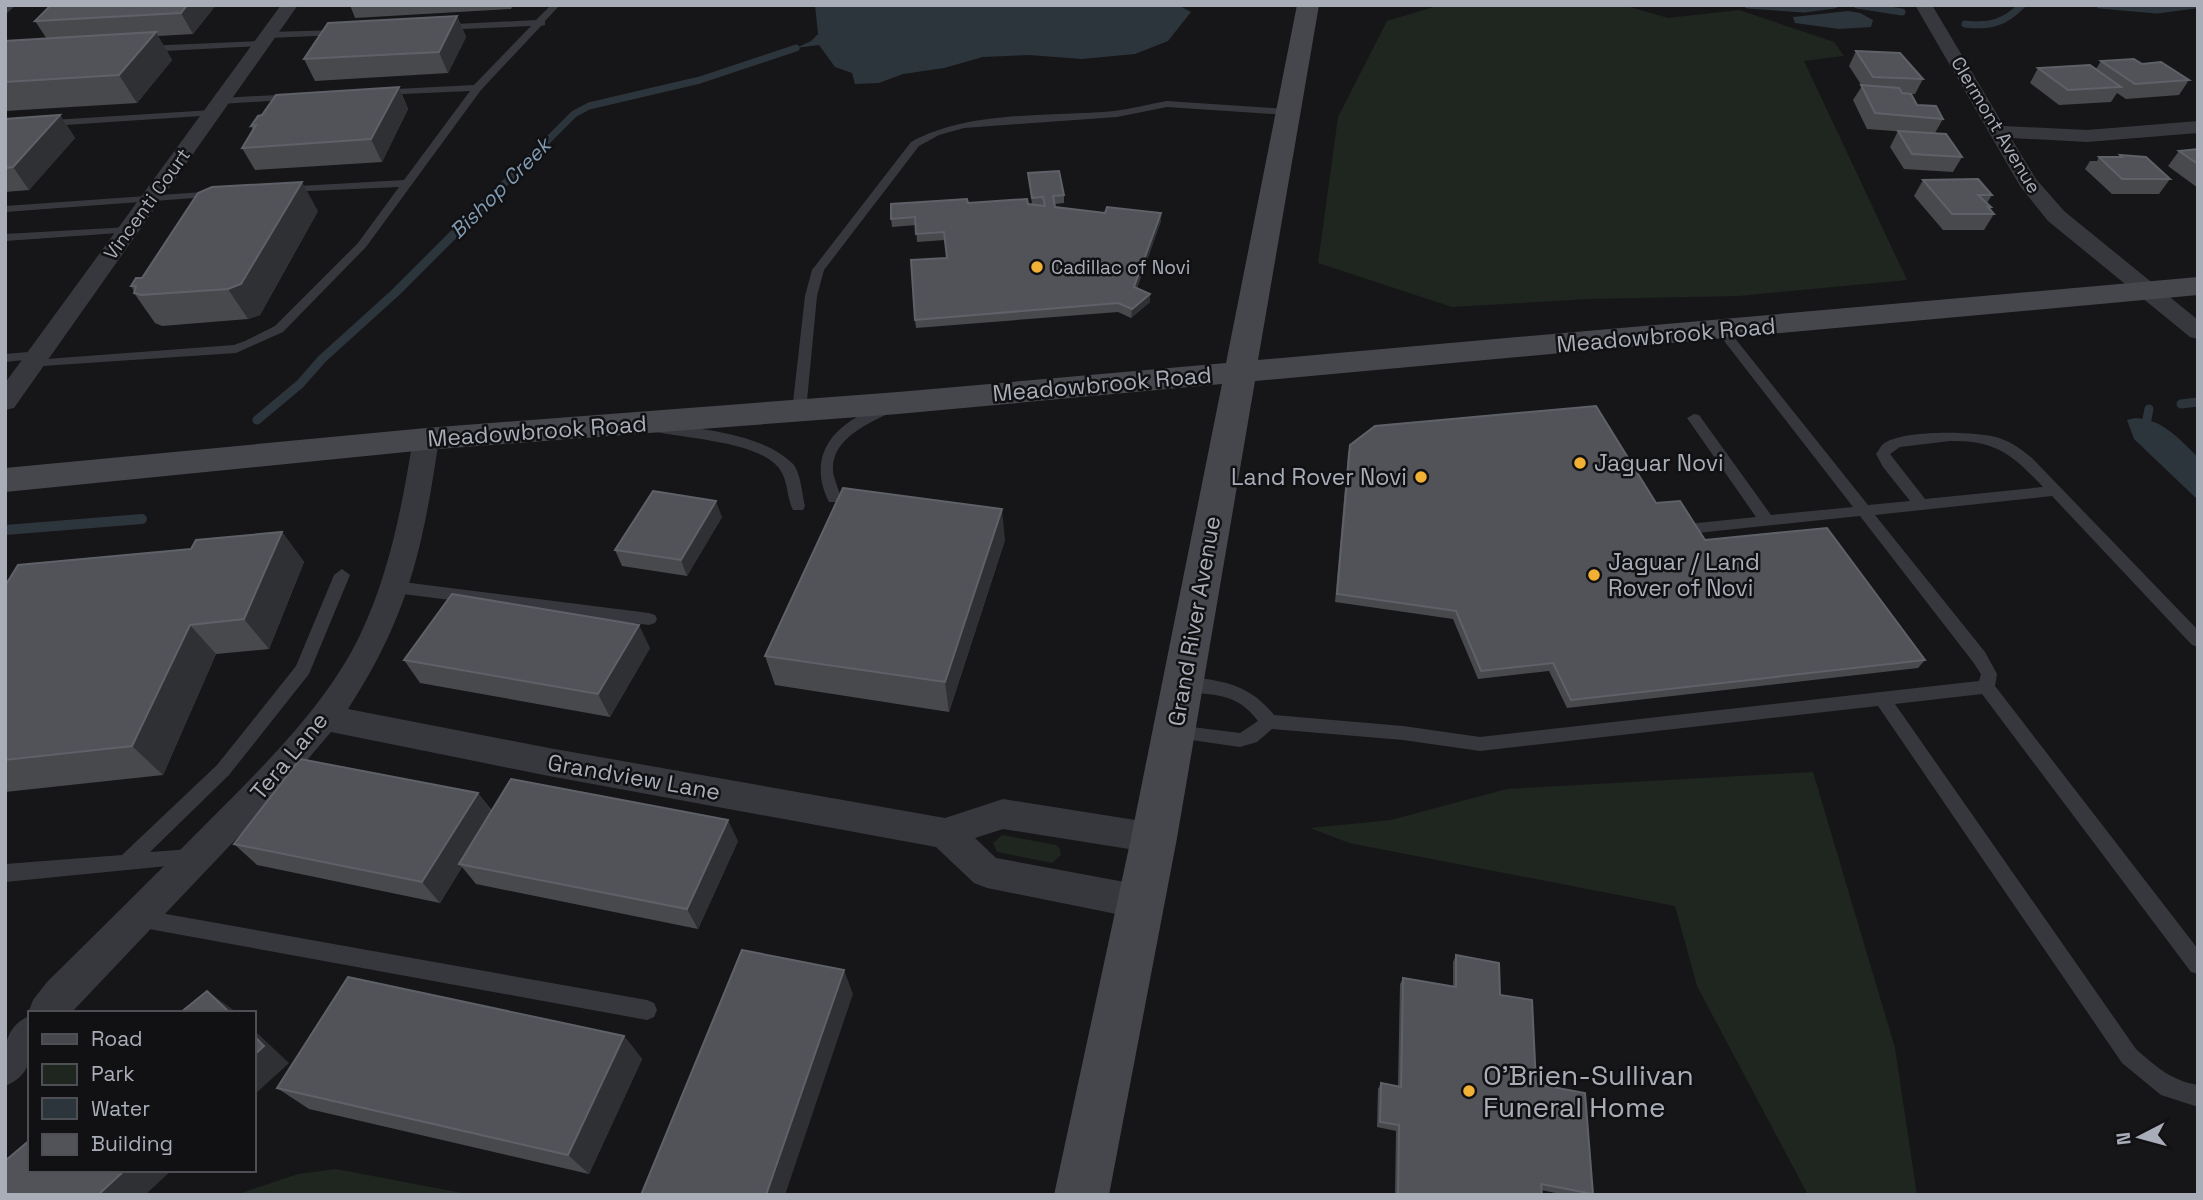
<svg xmlns="http://www.w3.org/2000/svg" width="2203" height="1200" viewBox="0 0 2203 1200" font-family="'Space Grotesk',sans-serif">
<style>
.green{fill:#1e261f}
.water{fill:#2c353c}
.lines{fill:none;stroke-linecap:round;stroke-linejoin:round}
.stream-far2{stroke:#2c353c;stroke-width:7}
.stream-far1{stroke:#2c353c;stroke-width:9}
.stream{stroke:#2c353c;stroke-width:10}
.lane{fill:#37383d;fill-rule:evenodd}
.street{fill:#37383d;fill-rule:evenodd}
.secondary{fill:#45474d;fill-rule:evenodd}
.wall{fill:#47494d}
.shaded-wall{fill:#2f3033}
.building{fill:#525359;stroke:#5f6168;stroke-width:2}
.poi-dot{fill:#f2b134;stroke:#111113;stroke-width:2.5}
.labels{text-anchor:middle;dominant-baseline:central;stroke-width:5;stroke-linejoin:round;paint-order:stroke}
.far-street-label{font-size:19px;fill:#a8adb8;stroke:#111113}
.far-poi-label{font-size:19px;fill:#a8adb8;stroke:#111113;text-anchor:start}
.far-water-label{font-size:21px;font-style:italic;fill:#7f9bb3;stroke:#111113}
.street-label{font-size:23px;fill:#a8adb8;stroke:#111113}
.poi-label{font-size:23px;fill:#a8adb8;stroke:#111113;text-anchor:start}
.near-poi-label{font-size:28px;fill:#a8adb8;stroke:#111113;text-anchor:start}
</style>
<rect width="100%" height="100%" fill="#161618"/>
<path class="green" d="M1440,5h183l45,13 71,-8 95,32 10,14 -40,5 103,219 -168,16 -150,3 -137,8 -134,-44 20,-146 49,-96z
M1813,772l82,276 22,147h-109l-111,-209 -22,-80 -326,-63 -39,-15 81,-8 116,-31z
M1002,835l54,10 4,4 1,6 -9,8 -55,-11 -4,-9z
M336,1169l137,26h-238l63,-21z"/>
<path class="water" d="M815,5h363l13,7 -23,29 -33,13 -53,5 -53,-4 -46,2 -39,11 -41,6 -24,9 -24,1 -3,-11 -17,-6 -16,-22 -23,3 15,-7 7,-7z
M1848,11l12,2 13,7 -2,7 -32,2 -44,-6 -2,-6z
M2135,418c28,1 44,21 63,39v43l-64,-61 -7,-19z"/>
<g class="lines">
<path class="stream-far2" d="M1748,5l56,4 30,-4
M1857,5l45,7
M2100,5l57,5 38,-5
M1965,24c24,3 40,-1 57,-19
M482,206l92,-92 15,-8 111,-26 96,-32"/>
<path class="stream-far1" d="M2181,404l17,-2
M2147,419l2,-10
M257,420l43,-36 22,-25 74,-67 88,-88"/>
<path class="stream" d="M5,530l137,-11"/>
<path class="lane" d="M7,5h9l-11,10z
M551,5h9l-15,16v4l-4,1 -60,64 -115,157 -83,85 -47,21 -208,14 -2,-3 7,-4 201,-15 11,-4 30,-15 83,-83 41,-56 -114,5 -4,-1v-4l123,-7 66,-89 -89,4 -4,-1v-4l97,-5 57,-59 -92,4 -5,-3 2,-2 100,-5z
M343,30v4l-3,1 -72,3 -5,-3 5,-3z
M265,41l2,2 -5,3 -118,6 -5,-3 5,-3z
M295,94l5,3 -1,2 -78,5 -5,-3 5,-3z
M1167,101l121,8 5,3 -5,3 -121,-8 -50,10 -153,11 -25,7 -20,11 -95,124 -7,26 -11,115 -2,3h-10l-2,-3 13,-115 7,-26 99,-128c59,-32 137,-25 203,-31 17,-2 35,-7 53,-10z
M212,110l5,3 -1,2 -211,14v-6z
M217,191l4,1v4l-216,16v-6z
M129,227l4,1v4l-128,9v-7z
M1722,326l4,1 142,178 42,-4 -27,-34 -7,-13c1,-1 5,-8 6,-9 17,-16 96,-14 117,-7 13,4 23,12 33,20l166,172v17l-6,-2 -140,-149 -177,19 110,137 12,22 -2,12 203,263v25l-7,-2 -209,-278 -87,10 241,345c19,17 36,32 62,36v22l-37,-12 -39,-32 -244,-357 -398,45 -77,-11 -131,-11 -15,13 -17,5 -70,-10 -3,-5 3,-5 6,-2 64,8 18,-12c-25,-33 -46,-22 -80,-33l-2,-5 2,-5 6,-2c39,5 64,7 90,39l129,11 77,11 499,-56 2,-7 -8,-12 -113,-146 -172,18 -5,-1 -2,-4 2,-4 5,-1 68,-7 -69,-99 7,-4 5,1 72,100 82,-8 -135,-174 -2,-3zM1950,441c46,-1 63,14 93,46l-118,12 -35,-45 10,-7z
M39,351l5,1v6l-39,4v-8z
M889,404l5,1 2,3 -2,3c-25,12 -63,27 -61,60 1,9 6,18 8,27l-2,4h-10c-26,-52 13,-85 60,-98z
M658,423c40,6 105,10 135,41 8,9 9,31 12,42l-2,4h-10c-6,-12 -5,-26 -11,-37 -15,-32 -99,-34 -129,-42l-2,-3z
M342,569l8,6 -41,99 -80,101 -79,77 41,-3 7,2 2,6 -2,6 -193,19v-18l117,-9 95,-90 79,-99 38,-91z
M395,581l254,32 6,2 2,4 -2,4 -6,2 -254,-32 -8,-6z
M138,909l509,91 7,3 3,7 -3,7 -7,3 -509,-93 -7,-3 -3,-6 3,-6z"/>
<path class="street" d="M281,5h17l-284,403 -9,2v-27z
M1915,5h17l72,121 83,4 111,-9v12l-111,9 -76,-4 25,41 28,32 134,109v19l-8,-2 -142,-116 -28,-35z
M426,430l9,3 4,6c-16,108 -30,176 -91,270l201,39 396,70 58,-19 151,24 12,4 5,11 -5,11 -12,4 -151,-24 -28,9 21,20 145,27 13,5 5,12 -5,12 -13,5 -154,-31 -13,-5 -38,-36 -387,-71 -218,-44 -58,68 -202,213h-41c0,31 9,59 -25,73 0,-30 -5,-57 24,-70l-1,-3 5,-13 14,-18c53,-52 106,-105 158,-157 57,-58 121,-118 156,-192 29,-62 41,-127 52,-194l4,-6z"/>
<path class="secondary" d="M1297,5h22l-61,355 940,-83v18l-943,86 -78,457 -68,357h-55l77,-357 91,-454 -324,30 -472,36 -421,42v-24l421,-40 472,-36 328,-29z"/>
</g>
<path class="wall" d="M216,5l-23,29 -35,2 14,24 -35,43 -132,8v-70l42,-2 -12,-18z
M350,5h163l-2,4 -156,9z
M457,16l9,21 -18,36 -133,8 -11,-22z
M1856,51l67,28 -8,15h-10l12,11 26,14 -8,14 27,24 -9,15 -49,-3 -14,-22 8,-16 9,1 -40,-3 -14,-29 9,-14 -13,-20z
M2101,61l41,3 47,16 -10,15 -53,4 -9,-6 -6,9 -52,3 -29,-22 8,-15 58,1z
M399,87l9,22 -26,53 -127,8 -13,-22 11,-18 -2,-4 11,-11z
M60,115l15,23 -46,52 -24,2v-73z
M2198,149v39l-30,-22 11,-15z
M2120,155l50,24 -11,15h-47l-27,-25 5,-8h7l2,-4h19z
M1028,173l36,22v8l-9,1v3l106,14 -24,67 13,6v8l-19,16 -13,-6 -202,16 -1,-8 32,-62 -2,-18 -28,2 -1,-17 -24,2 -1,-8 77,-16 64,1z
M1923,180l69,15 -5,8 4,4 -1,2 4,5 -10,16h-41l-29,-34z
M318,211l-58,104 -12,4 -86,7 -7,-3 -21,-30v-2l-3,-5 11,-8z
M1350,445l306,58 49,37 220,120 -7,8 -351,40 -18,-37 -71,8 -25,-60 -118,-17 13,-149z
M722,517l-35,59 -65,-10 -7,-16z
M282,532l22,30 -35,87 -53,5 -53,121 -158,17v-206z
M1005,540l-56,172 -174,-27 -10,-29z
M650,648l-40,69 -190,-34 -16,-23z
M478,793l14,18 246,30 -40,88 -222,-45 -14,-17 -22,36 -183,-38 -23,-21z
M1456,955l44,40 36,89 56,111h-27l-24,-5 1,5h-147l1,-64 -19,-4 1,-38 3,-6 17,3 2,-102 3,-6 50,8v-24z
M624,1036l18,23 -53,115 -280,-65 -32,-21z"/>
<path class="shaded-wall" d="M187,5h29l-23,29 -12,-21z
M457,16l9,21 -18,36 -9,-21z
M156,32l16,28 -35,43 -18,-28z
M399,87l9,22 -26,53 -11,-23z
M60,115l15,23 -46,52 -16,-23z
M302,182l16,29 -58,104 -12,4 -20,-30z
M1161,213v8l-27,74v-8z
M1150,294v8l-19,16 1,-9z
M716,501l6,16 -35,59 -6,-16z
M1002,509l3,31 -56,172 -4,-30z
M282,532l22,30 -35,87 -25,-30z
M190,625l26,29 -53,121 -31,-29z
M639,625l11,23 -40,69 -12,-23z
M478,793l16,22 -35,49 3,3 -22,36 -18,-21z
M728,820l10,21 -40,88 -11,-20z
M844,970l9,24 -68,201h-19z
M207,991l25,18 4,4h-6z
M254,1030l35,33 -35,32z
M624,1036l18,23 -53,115 -21,-19z
M125,1170h47l-27,25h-47z"/>
<path class="building" d="M51,5h136l-6,8 -146,8z
M457,16l-18,36 -135,7 24,-36z
M156,32l-37,43 -114,7v-41z
M1856,51l44,2 23,26 -50,-2z
M2134,59l8,5 19,-2 28,18 -54,4 -34,-23z
M2090,65l31,22 -53,3 -30,-22z
M1861,85l38,3 3,5 9,1 6,11 19,1 7,13 -68,-6z
M399,87l-28,52 -129,9 14,-23 -5,1 7,-10 4,-1 14,-20z
M60,115l-47,52 -8,1v-49z
M1898,131l48,3 16,23 -50,-3z
M2198,149v15l-19,-13z
M2120,155l26,2 24,22h-48l-23,-22h23z
M1059,171l5,24 -11,1 2,11 50,6 2,-6 54,6 -27,74 16,7 -18,15 -14,-6 -203,17 -4,-60 36,-2 -3,-26 -28,2 -1,-17 -24,2v-15l76,-5 1,4 59,-4 1,5 17,2 -2,-9 -11,1 -4,-25z
M1978,179l14,16h-14l13,12h-3l6,7h-42l-29,-34z
M302,182l-61,102 -13,5 -87,6 -7,-2 2,-7h-5l5,-8h6l56,-85 14,-6z
M1596,406l60,97 24,-2 25,39 122,-12 98,132 -354,40 -18,-37 -72,8 -25,-60 -119,-17 13,-149 25,-19z
M843,488l159,21 -57,173 -180,-26z
M653,491l63,10 -35,59 -66,-10z
M282,532l-38,87 -54,6 -58,121 -127,14v-174l13,-21 173,-16 5,-9z
M452,594l187,31 -41,69 -194,-34z
M300,759l178,34 -56,89 -188,-38z
M511,779l217,41 -41,89 -228,-45z
M742,950l102,20 -78,225h-125z
M1456,955l43,8 1,32 32,5 4,84 49,9 8,101 -52,-10 1,11h-144l1,-70 -19,-3 1,-39 20,4 2,-109 53,9z
M348,977l276,59 -56,119 -291,-67z
M207,991l23,22h-50z
M254,1036l10,10 -10,9z
M30,1140v30h95l-27,25h-93v-34z"/>
<g class="poi-dot">
<circle cx="1037" cy="267" r="7"/>
<circle cx="1580" cy="463" r="7"/>
<circle cx="1421" cy="477" r="7"/>
<circle cx="1594" cy="575" r="7"/>
<circle cx="1469" cy="1091" r="7"/>
</g>
<g class="labels">
<g class="far-street-label">
<text transform="translate(1996 125) rotate(59)">Clermont Avenue</text>
<text transform="translate(147 204) rotate(-54)">Vincenti Court</text>
</g>
<g class="far-poi-label">
<text x="1051" y="267">Cadillac of Novi</text>
</g>
<g class="far-water-label">
<text transform="translate(500 188) rotate(-45)">Bishop Creek</text>
</g>
<g class="street-label">
<text transform="translate(1666 335) rotate(-5)">Meadowbrook Road</text>
<text transform="translate(1102 384) rotate(-5)">Meadowbrook Road</text>
<text transform="translate(537 431) rotate(-4)">Meadowbrook Road</text>
<text transform="translate(1194 621) rotate(-80)">Grand River Avenue</text>
<text transform="translate(289 756) rotate(-50)">Tera Lane</text>
<text transform="translate(634 777) rotate(10)">Grandview Lane</text>
</g>
<g class="poi-label">
<text x="1594" y="463">Jaguar Novi</text>
<text x="1407" y="477" text-anchor="end">Land Rover Novi</text>
<text x="1608" y="562">Jaguar / Land<tspan x="1608" dy="26">Rover of Novi</tspan></text>
</g>
<g class="near-poi-label">
<text x="1483" y="1075">O’Brien-Sullivan<tspan x="1483" dy="32">Funeral Home</tspan></text>
</g>
</g>
<rect width="2203" height="1200" fill="none" stroke="#a8adb8" stroke-width="14"/>
<rect x="28" y="1011" width="228" height="161" fill="#111113" stroke="#4d4f55" stroke-width="2"/>
<rect x="42" y="1034" width="35" height="10" fill="#45474d" stroke="#4d4f55" stroke-width="2"/>
<text x="91" y="1046" font-size="21" fill="#a8adb8">Road</text>
<rect x="42" y="1064" width="35" height="21" fill="#1e261f" stroke="#4d4f55" stroke-width="2"/>
<text x="91" y="1081" font-size="21" fill="#a8adb8">Park</text>
<rect x="42" y="1098" width="35" height="21" fill="#2c353c" stroke="#4d4f55" stroke-width="2"/>
<text x="91" y="1116" font-size="21" fill="#a8adb8">Water</text>
<rect x="42" y="1134" width="35" height="21" fill="#525359" stroke="#4d4f55" stroke-width="2"/>
<text x="91" y="1151" font-size="21" fill="#a8adb8">Building</text>
<g transform="translate(2140 1137) rotate(264)" stroke="#111113" stroke-width="5" paint-order="stroke">
<path d="M0-5L12 26L0 18L-12 26Z" fill="#a8adb8"/>
<text y="-10" font-size="19" font-weight="bold" text-anchor="middle" fill="#a8adb8">N</text>
</g>
</svg>
